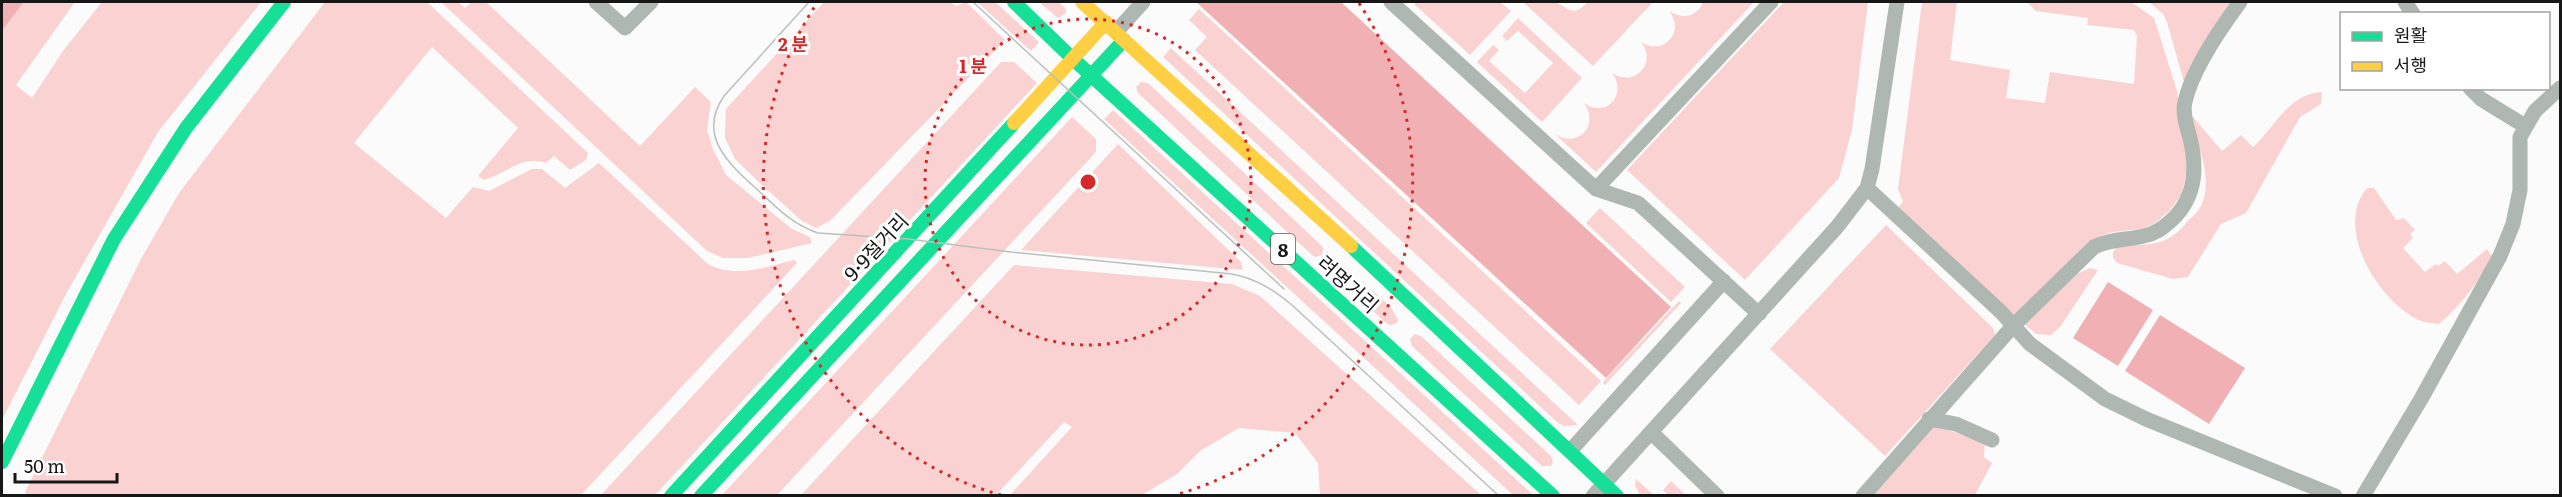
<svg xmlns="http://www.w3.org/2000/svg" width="2562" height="497" viewBox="0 0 2562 497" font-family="Literata,'Noto Sans KR',serif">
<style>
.green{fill:#fbd2d2}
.water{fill:#f1b1b4}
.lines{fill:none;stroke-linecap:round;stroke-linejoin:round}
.street{stroke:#aeb7b2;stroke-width:15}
.fast{stroke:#16e098;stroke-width:14}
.slow{stroke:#ffcf43;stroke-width:14}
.tram{stroke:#bac0be;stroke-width:1.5}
.ring{fill:none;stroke:#d62828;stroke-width:3;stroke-dasharray:3 6}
.labels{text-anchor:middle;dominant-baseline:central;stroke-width:6;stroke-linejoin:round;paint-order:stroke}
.shield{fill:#fff;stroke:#5c5d5c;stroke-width:1.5}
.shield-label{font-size:18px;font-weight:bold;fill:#161716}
.street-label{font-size:20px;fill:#161716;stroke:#fff}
.centre{fill:#d62828;stroke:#fff;stroke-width:3}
.ring-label{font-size:18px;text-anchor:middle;font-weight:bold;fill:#d62828;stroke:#fff;stroke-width:6;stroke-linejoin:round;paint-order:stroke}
</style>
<rect width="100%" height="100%" fill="#fafbfa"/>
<path class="green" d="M24,2h51l-59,83 16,13 31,-47 39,-49h159l-103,130 -92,162 -64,126v-389z
M325,2h102l161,151 -2,7 -16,10 -16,-14 -8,7c-23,-9 -40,11 -62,17l-6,-4 40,-48 -86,-81 -78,96 92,75 27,-31 16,4 43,-22h10l23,19 34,-25 110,102c30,13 56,2 85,-5l3,3 -216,232h-553l-3,-3 116,-233 38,-66z
M441,2h17l7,6 7,-6h14l154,144 55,-59 16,15 -4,28 6,19 13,26 66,54 18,8 2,6 -64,15h-25l-16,-7z
M824,2h126l6,4 10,-4 39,38 -175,181 -14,7 -14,-7 -39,-35 -28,-27 -10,-21 1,-29z
M977,2h18l44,40 -8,9z
M1039,2h20l7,7v4l-8,5z
M1416,2h84l11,9 -41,44 -56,-51z
M1523,2c9,-1 22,-2 31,0 13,3 17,18 34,0h65l-60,64z
M1703,2h51l-158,170 -41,-38c23,15 45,-9 29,-31 22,16 44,-9 28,-30 22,15 46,-10 29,-31 22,15 45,-10 28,-31 14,9 28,6 34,-9z
M1784,2h84l-16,128 -13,48 -94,102 -118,-110z
M1922,2h35l-7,58 60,10 -4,28 39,5 5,-31 84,12 3,-48 -3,-6 -47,-5 1,-7 -52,-7 -9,-9h104l23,16 23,73 12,68 -7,35 -13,17 -14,12 -14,6 -29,3 -14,5 -24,20 -58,60 -118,-109 5,-6 -5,-13z
M2149,2h82l-47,80 -17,-60 -4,-8z
M1199,9l402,372 -22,24 -384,-355 12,-13 -18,-17z
M1518,18l64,60 -40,44 -65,-60 16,-17 6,5 -10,11 36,32 28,-30 -35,-32 -11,10 -5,-5z
M1171,48l407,377 -15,1 -6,-4 -394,-365z
M1001,62h13l23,21 -382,412 -55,1z
M1141,82l7,1 173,162 2,3 -1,7 -7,2 -3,-2 -174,-162 -2,-6z
M2322,92l-1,12 -21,13 -54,96 -25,11 -33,53 -15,2 -56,-16 -4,-5v-6l5,-6c12,-1 25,0 37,-3 13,-2 23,-10 31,-20 5,-5 12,-11 15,-17 13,-26 -3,-62 -11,-86l3,-3 29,34 19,-16 12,12c23,-21 35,-53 69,-55z
M1113,110l420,385h-20l-409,-376z
M1072,117l24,22v13l-319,343h-55z
M1118,144l123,118 2,8 -222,-20z
M2367,188h7l22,32 8,-2 11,12 -5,4 3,4 -10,10 22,24 11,-8 2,2 7,-5 12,13 30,-25 5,7c-14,27 -30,48 -53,68 -5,-1 -12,-1 -18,-3 -42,-18 -88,-93 -54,-133z
M1600,208l85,79 -14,15 -85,-79z
M1886,225l107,103 2,7 -110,121 -115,-107z
M1014,265l218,19 28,12 221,199h-161l-2,-32 -23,-30 -56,-5 -39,23 -23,23 -35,21h-132l62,-68 -8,-5 -68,73h-195z
M2090,268l8,2 -38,57 -9,8 -15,-1 -12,-10 53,-50z
M1360,285c12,2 35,24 38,35l-1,3 -7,2 -3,-1 -29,-27 -2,-7z
M1679,301l2,2 -76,82 -2,-3z
M1415,334l6,2 130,120 2,6 -2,4h-9l-130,-120 -2,-7z
M1934,425l51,18 -1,14 8,6 -17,32 -104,1z
M1636,479l18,16h-14l-5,-9z
M1671,481l15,14h-18l-5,-5z"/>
<path class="water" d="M2,2h22l-22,29z
M1196,2h145l330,305 -65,71z
M2108,282l45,28 -35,56 -45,-28z
M2160,315l85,53 -36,56 -84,-53z"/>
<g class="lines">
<path class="street" d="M596,2l29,26 26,-26
M1391,2l205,187 42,14 121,111
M2405,2l8,12
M1116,32l27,-30
M2470,88l11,11 44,27
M1867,188l134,124 29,32 75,55 41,20 189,77
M1596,189l175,-187
M1929,419l27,5 36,16
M1651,432l66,64
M1570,451l154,-170
M1593,496l244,-269 30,-39 5,-19 25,-167
M1863,496l150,-170 81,-79c21,-11 45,-5 65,-17 35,-23 40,-55 31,-92 -3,-11 -8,-26 -5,-36 7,-33 35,-73 55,-100
M2363,496l58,-97 79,-143 13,-32 7,-34v-53l15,-26 25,-23"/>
<path class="fast" d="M1014,2l58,56 481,438
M1351,246l266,250
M2,462l112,-223 72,-111 98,-126
M671,496l343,-373
M701,496l423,-456"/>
<path class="slow" d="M1082,2l269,244
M1014,123l92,-101"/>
<path class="tram" d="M809,2l-85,94c-29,42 9,71 37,97 18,17 33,32 57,40l90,6 103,13 221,22c25,5 42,16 61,32l206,190
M973,2l311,287"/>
</g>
<g class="ring">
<circle cx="1088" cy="182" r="163"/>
<path d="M1001 495A325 325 0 0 1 817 3M1359 3A325 325 0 0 1 1175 495"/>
</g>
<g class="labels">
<rect class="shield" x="1271" y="234" width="24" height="30" rx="4.5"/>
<g class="shield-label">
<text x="1283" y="249">8</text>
</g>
<g class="street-label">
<text transform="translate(875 246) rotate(-47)">9·9절거리</text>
<text transform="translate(1349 283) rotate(42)">려명거리</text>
</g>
</g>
<circle cx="1088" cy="182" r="9" class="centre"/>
<g class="ring-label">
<text x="793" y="51">2 분</text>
<text x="973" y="73">1 분</text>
</g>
<rect width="2562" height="497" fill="none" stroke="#161716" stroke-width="6"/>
<rect x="2340" y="12" width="210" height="78" fill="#ffffff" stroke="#a2a2a2" stroke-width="1.5"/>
<rect x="2352" y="32" width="30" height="9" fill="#16e098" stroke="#a2a2a2" stroke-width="1.5"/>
<text x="2394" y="42" font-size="18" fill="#161716">원활</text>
<rect x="2352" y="62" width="30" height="9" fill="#ffcf43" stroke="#a2a2a2" stroke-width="1.5"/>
<text x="2394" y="72" font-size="18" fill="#161716">서행</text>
<path d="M15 473v9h102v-9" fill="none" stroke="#161716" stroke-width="3"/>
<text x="24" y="473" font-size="18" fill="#161716" stroke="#ffffff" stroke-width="4.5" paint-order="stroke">50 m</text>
</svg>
